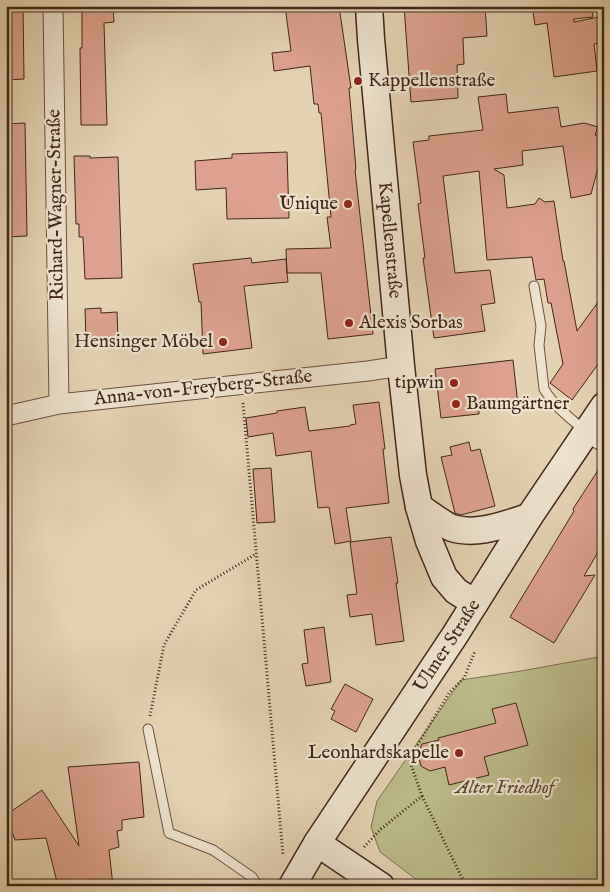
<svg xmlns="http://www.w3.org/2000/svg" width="610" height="892" viewBox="0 0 610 892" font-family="'IM FELL English',serif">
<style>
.green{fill:#bbba87;stroke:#7e7050}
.building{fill:#dca28d;stroke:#422619}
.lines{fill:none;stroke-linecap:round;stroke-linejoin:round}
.lane-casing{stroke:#6b513f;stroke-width:11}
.street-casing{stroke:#6b513f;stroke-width:21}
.secondary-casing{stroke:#422619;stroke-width:29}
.path{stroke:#422619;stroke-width:3;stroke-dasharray:1 2.5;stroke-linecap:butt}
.lane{stroke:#eee2cc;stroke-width:9}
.street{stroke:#eee2cc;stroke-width:19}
.secondary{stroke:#eee2cc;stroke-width:26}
.poi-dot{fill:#8f2418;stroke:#eee2cc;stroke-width:2}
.labels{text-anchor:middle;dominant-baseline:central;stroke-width:4.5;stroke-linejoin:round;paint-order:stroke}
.poi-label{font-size:19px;fill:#422619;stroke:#eee2cc;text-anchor:end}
.street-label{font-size:19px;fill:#422619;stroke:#eee2cc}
.park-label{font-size:19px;font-style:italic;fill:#5a442f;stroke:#eee2cc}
</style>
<rect width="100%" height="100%" fill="#e5d2b1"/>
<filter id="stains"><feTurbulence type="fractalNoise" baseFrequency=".004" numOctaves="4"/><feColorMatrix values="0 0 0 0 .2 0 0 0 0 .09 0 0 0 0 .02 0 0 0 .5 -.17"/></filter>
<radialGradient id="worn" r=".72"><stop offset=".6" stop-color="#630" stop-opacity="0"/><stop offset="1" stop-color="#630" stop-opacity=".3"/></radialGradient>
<path class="green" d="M604,656v230h-179l-45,-34 -9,-25 6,-26 84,-121 60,-9z"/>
<path class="building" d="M6,6h17l1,73 -18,1z
M82,6h31l1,16 -10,1 3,102h-26l-1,-77h2z
M285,6h54l12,82h-2l7,81 -1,1 18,164 -45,5 -7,-66h-34l1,9 -44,4 8,62 -49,6 -2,-52h-2l-6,-38 58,-6 1,5 34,-4 1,14 -1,-24 45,-1 -4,-31h4l-10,-104h-2l-1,-9h-4l-4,-38 -36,5 -2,-18 19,-2z
M404,6h81l2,30 -24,2 1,26 -7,1 1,33 -47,4z
M532,6h60l1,11 -19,2v3l30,-6v26l-10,2 3,27 -43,6 -7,-54 -12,2z
M506,94l2,19 50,-6 3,20 23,-4 14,4 -3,8 9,3v8l-13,48 -20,4 -8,-52 -41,5 1,14 -29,4 10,6 3,33 28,-4 4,-6 6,4 9,-1 9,60h1l13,70 27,-37v62l-32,44 -22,-17 13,-19 -12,-61h-3l-4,-24 -8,1 -4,-23 -45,3 -8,-89 -36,5 12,97 35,-3 5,33 -14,2 4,26 -51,7 -11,-80h2l-7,-54 3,-1 -8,-61 16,-2v-4l54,-6 -5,-33z
M25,123l2,113 -21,1v-113z
M287,152l2,66 -62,1 -1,-31 -30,2 -1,-29 37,-3v-4z
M74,156h16v2l28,-1 4,121 -37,1 -2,-42h-4v-13h-3z
M101,308v5l16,-1 1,27 -32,2 -1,-32z
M513,360l5,45 -39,5v4l-38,4 -6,-49z
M379,402l6,47h-2l6,54 -43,5 5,33 -16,3 -6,-37 -11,1 -7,-57 -35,5 -3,-23 -25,4 -2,-19 31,-5v-2l28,-4 4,24 41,-5v-1l6,-1 -3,-19z
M469,442l2,9 9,-2 15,57 -34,9 -6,-2 -14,-56 11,-2 -2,-8z
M604,461v81l-20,34 11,-1 -41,68 -44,-26 64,-106 -1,-2z
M271,468l4,54 -18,1 -4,-54z
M391,537l7,46h-2l8,58 -28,4 -4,-31 -22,3 -3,-22 10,-1 -7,-52z
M324,627l7,55 -25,4 -4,-22 6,-1 -4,-33z
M345,684l28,15 -17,33 -25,-13 4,-8 -4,-2z
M516,703l12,42 -44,12 5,18 -40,10 -4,-18 -15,4 -9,-5 -3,-12 4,-10 17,-4 -1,-2 58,-15 -4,-14z
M139,762l5,55 -22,3v10l-5,1 2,16 -10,3 4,36h-55l-12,-48 -31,2 -9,-25 36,-25 37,56 -11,-79z"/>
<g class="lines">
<g class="lane-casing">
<path id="lane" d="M534,286l7,40 -2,19 5,44c10,17 26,29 40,41
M148,729l21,104 44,17 39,27 6,9"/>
</g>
<g class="street-casing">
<path id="street" d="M53,6l6,398
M6,416l53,-12 309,-33 33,-5
M586,432l18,10"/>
</g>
<g class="secondary-casing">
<g id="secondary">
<path id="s1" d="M369,6l2,33 30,327 12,109 6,32 10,34 15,36 12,14 19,12"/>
<path d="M419,507c8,5 25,18 33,21 26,8 53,-4 77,-11"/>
<path d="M317,843l64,43"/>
<path id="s2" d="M292,886l25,-43 138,-208 74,-118 75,-111"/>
</g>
</g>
<path class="path" d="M243,403l40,452
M150,716l14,-71 32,-55 60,-36
M422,796l44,90
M364,847l17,-18 41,-33 -13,-37 40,-66 15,-15 11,-27"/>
<use href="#lane" class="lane"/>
<use href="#street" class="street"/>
<use href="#secondary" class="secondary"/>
</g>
<g class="poi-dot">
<circle cx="358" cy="81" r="5"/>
<circle cx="348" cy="204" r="5"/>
<circle cx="349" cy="323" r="5"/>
<circle cx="223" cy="342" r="5"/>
<circle cx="454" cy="383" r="5"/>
<circle cx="456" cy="404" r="5"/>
<circle cx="459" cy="753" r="5"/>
</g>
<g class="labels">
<g class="poi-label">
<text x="368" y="81" text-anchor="start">Kappellenstraße</text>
<text x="338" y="204">Unique</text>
<text x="359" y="323" text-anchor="start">Alexis Sorbas</text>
<text x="213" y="342">Hensinger Möbel</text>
<text x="444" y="383">tipwin</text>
<text x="466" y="404" text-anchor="start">Baumgärtner</text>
<text x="449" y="753">Leonhardskapelle</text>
</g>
<g class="street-label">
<text transform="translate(56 205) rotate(-91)">Richard-Wagner-Straße</text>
<text stroke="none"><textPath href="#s1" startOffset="235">Kapellenstraße</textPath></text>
<text transform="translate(203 388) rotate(-6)">Anna-von-Freyberg-Straße</text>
<text stroke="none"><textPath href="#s2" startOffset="286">Ulmer Straße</textPath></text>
</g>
<g class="park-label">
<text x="505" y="788">Alter Friedhof</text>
</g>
</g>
<rect width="610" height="892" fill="none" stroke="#e5d2b1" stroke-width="25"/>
<rect x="8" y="8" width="595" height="877" fill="none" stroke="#422619" stroke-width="2.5"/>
<rect x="12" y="12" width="585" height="867" fill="none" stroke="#422619"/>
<rect width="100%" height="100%" filter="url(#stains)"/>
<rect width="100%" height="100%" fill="url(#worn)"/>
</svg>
